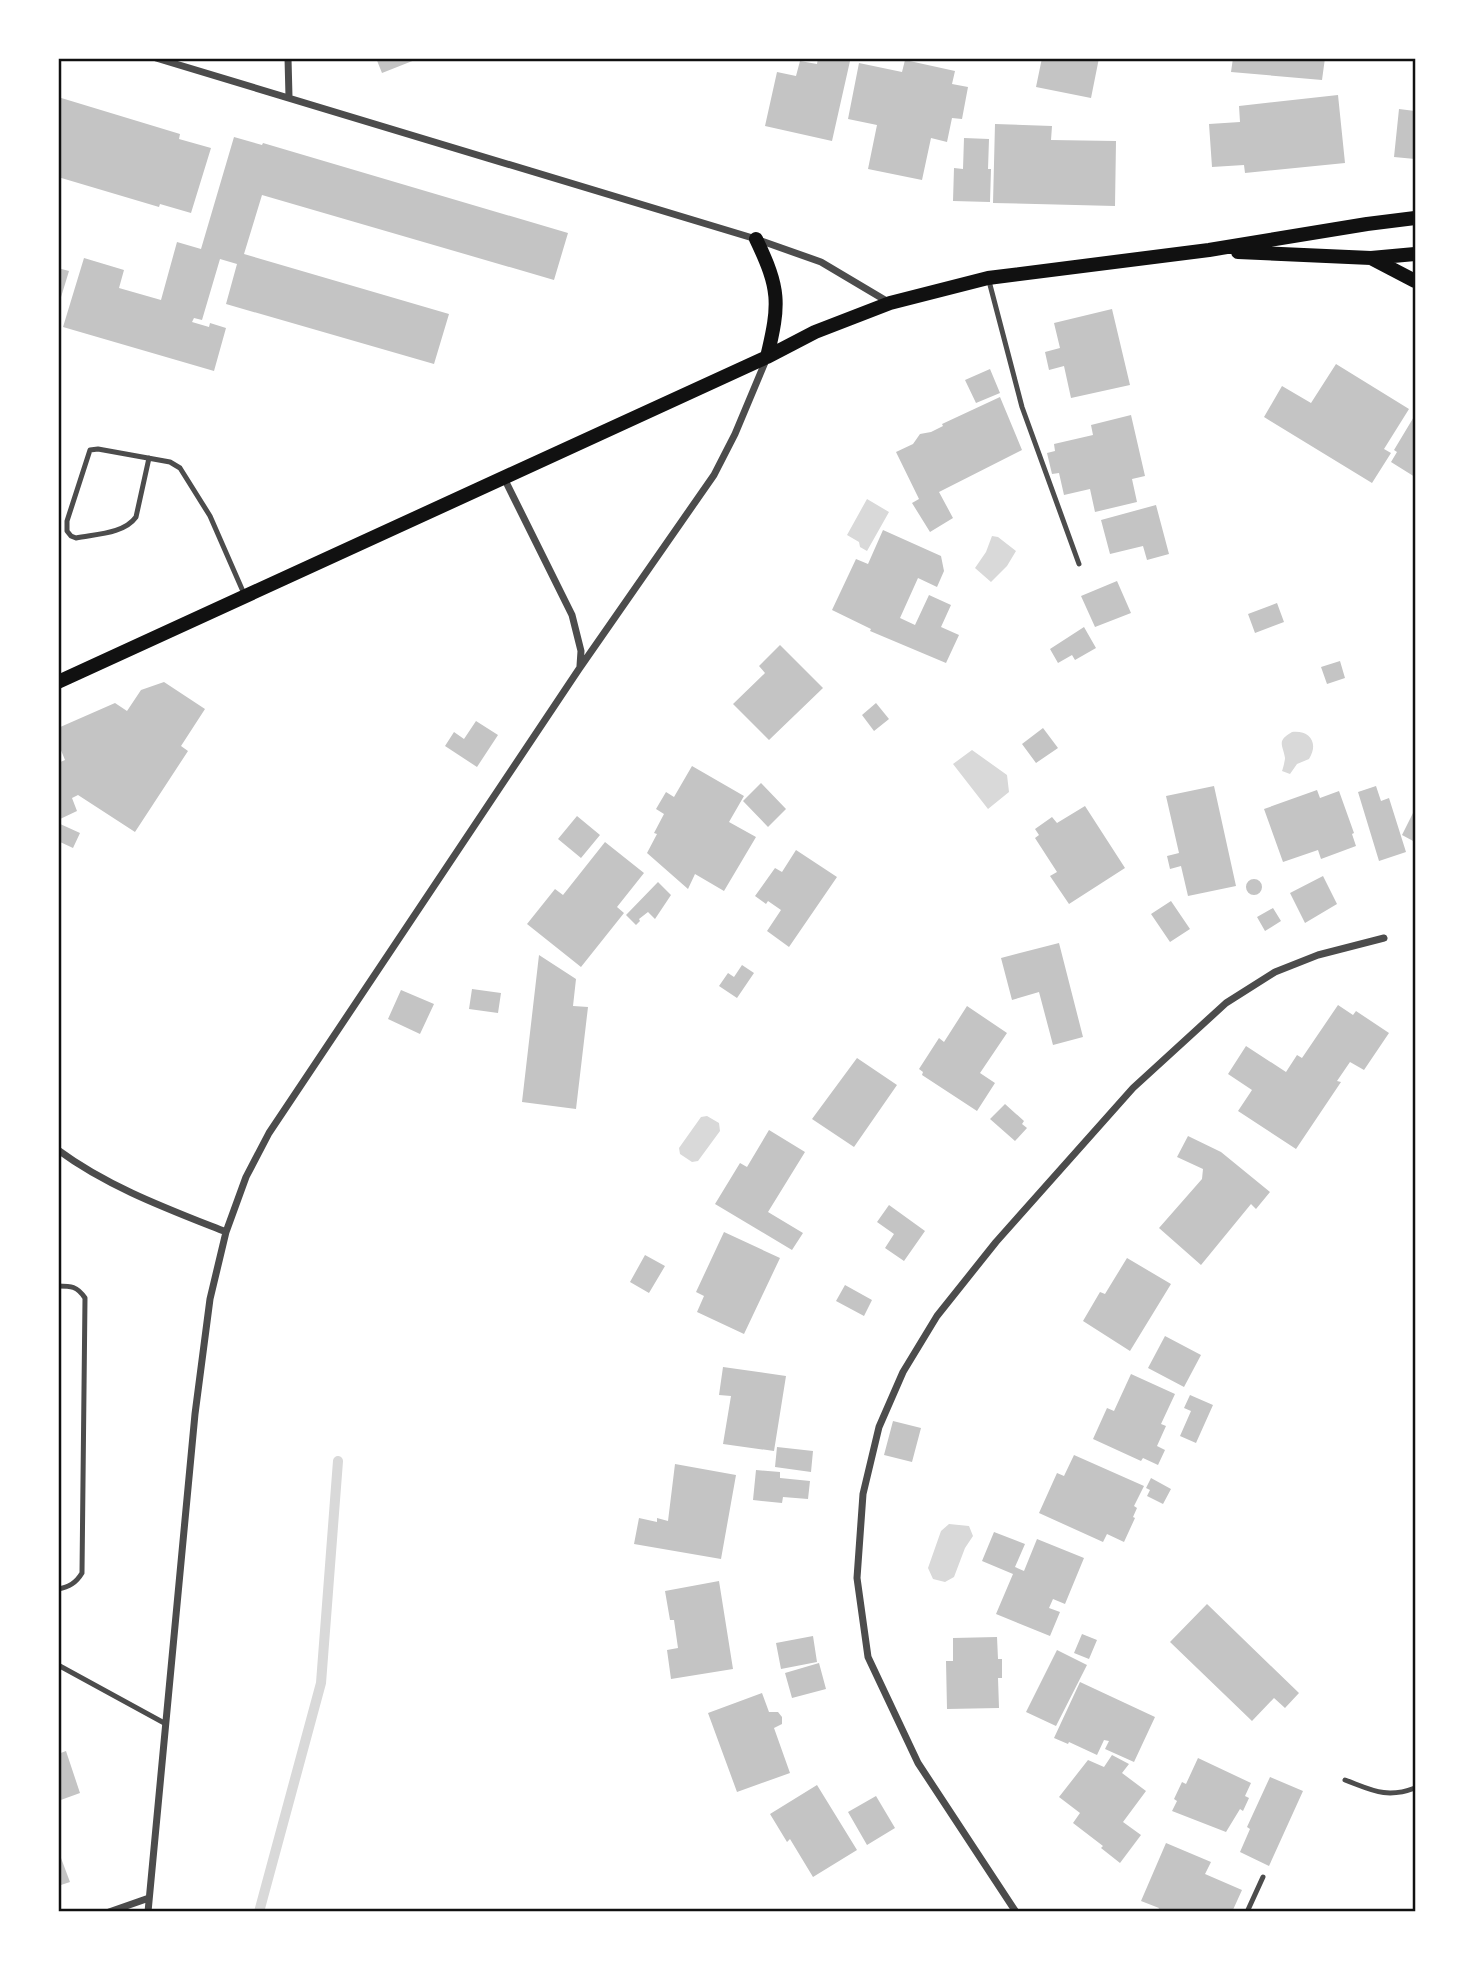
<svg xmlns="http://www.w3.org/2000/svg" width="1473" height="1970" font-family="'DM Sans',sans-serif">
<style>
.water{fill:#d9d9d9}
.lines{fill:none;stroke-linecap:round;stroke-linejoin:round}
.stream{stroke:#d9d9d9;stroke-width:10}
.building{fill:#c4c4c4}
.service{stroke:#4c4c4c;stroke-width:5}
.minor{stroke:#4c4c4c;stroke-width:7}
.secondary{stroke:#111;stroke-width:14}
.neatline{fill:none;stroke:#111;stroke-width:2.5}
</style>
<rect width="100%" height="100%" fill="#fff"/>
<!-- water -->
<path class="water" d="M867,499L889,512L867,551L860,547L859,542L847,535Z
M992,536L998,537L1016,551L1007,566L991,582L975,568L986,552Z
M1292,732C1310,730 1319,743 1309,759L1297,764L1290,774L1282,771C1283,769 1285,760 1285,758C1283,745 1276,741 1292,732Z
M972,750L1007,775L1009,792L988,809L953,764Z
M707,1116L719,1123L720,1131L698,1161L692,1162L680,1154L679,1148L701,1117Z
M949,1524L969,1526L973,1536L965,1548L954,1577L945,1582L933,1579L928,1568L941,1531Z"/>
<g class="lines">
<!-- stream -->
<path class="stream" d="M259,1912L321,1683L338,1461"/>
</g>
<!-- building -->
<path class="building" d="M376,58H420L382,73Z
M818,58L850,61L832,141L765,126L777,72L796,76L800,61L817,64Z
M1042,58H1099L1091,98L1036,87Z
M1233,58H1325L1322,80L1231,72Z
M905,60L955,71L952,84L968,87L962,119L952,118L947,142L931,138L922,180L868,169L877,125L848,119L859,63L902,72Z
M1338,95L1345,163L1245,173L1244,165L1212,167L1209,124L1240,122L1239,106Z
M58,97L180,134L179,139L211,148L191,213L160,204L159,207L58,177Z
M1399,109L1415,111V159L1394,157Z
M995,124L1052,126L1051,140L1116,141L1115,206L993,203Z
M234,137L262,145L263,143L568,233L554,280L262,195L244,254L449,314L434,364L226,304L237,264L220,259L202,320L194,318L192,322L209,327L210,323L226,328L214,371L63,327L84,258L124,270L119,288L161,300L177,242L201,249Z
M964,138L989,139L988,169H991L990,202L953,201L954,168L963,169Z
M58,268L69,271L58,307Z
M1112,309L1130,385L1071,398L1064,366L1049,370L1045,352L1060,348L1054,323Z
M1336,364L1409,409L1384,449L1391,453L1372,483L1264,417L1282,386L1311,403Z
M990,369L1000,393L976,403L965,380Z
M1000,397L1022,450L939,492L953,518L930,532L912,503L919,499L896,452L913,444L920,434L931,432L943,426L942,424Z
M1131,415L1145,476L1132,479L1137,502L1095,512L1090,489L1064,495L1059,473L1052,474L1047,453L1055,451L1054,444L1093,435L1091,425Z
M1415,415V477L1391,462L1397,452L1394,450Z
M1156,505L1169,554L1147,560L1143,546L1110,554L1101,520Z
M883,530L941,556L944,571L937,587L918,578L900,618L915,625L929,595L951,605L941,627L959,635L946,663L870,631L871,629L832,610L856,559L868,564Z
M1117,581L1131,613L1095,627L1081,596Z
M1277,603L1284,622L1255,633L1248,614Z
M1084,627L1096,648L1075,660L1072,655L1058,663L1050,649Z
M780,645L823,688L769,740L733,704L765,673L759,666Z
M1340,661L1345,678L1327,684L1321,667Z
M164,682L205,709L181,746L188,751L135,832L78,795L72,798L77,811L58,820V763L65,760L58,743V728L115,703L127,711L141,690Z
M876,703L889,719L874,731L862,715Z
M476,721L498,735L477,767L445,746L454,732L464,739Z
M1043,728L1058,748L1036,763L1022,744Z
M692,766L744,796L729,822L756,837L724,891L695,874L688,889L647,853L657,834L654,833L664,814L656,809L666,792L674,797Z
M761,783L786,809L768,827L743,801Z
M1214,786L1236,886L1188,896L1181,866L1170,869L1167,856L1179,853L1166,796Z
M1376,786L1381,801L1389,798L1406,852L1379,861L1358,792Z
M1317,790L1320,798L1339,791L1354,833L1352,834L1356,846L1321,859L1318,850L1283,862L1264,809Z
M1085,806L1125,868L1069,904L1050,876L1057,872L1035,838L1039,835L1035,829L1052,817L1057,823Z
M1415,809V842L1402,835Z
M577,816L600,835L581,858L558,839Z
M58,823L80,833L73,848L58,841Z
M605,842L644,873L617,907L624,913L581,967L527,924L555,889L563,895Z
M796,850L837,877L789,947L767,931L781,910L768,901L766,904L755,896L775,868L782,872Z
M1323,876L1337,904L1305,923L1290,893Z
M1246 887a8 8 0 1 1 16 0a8 8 0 1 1-16 0Z
M658,882L671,895L655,919L648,912L639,919L640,921L636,925L626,915Z
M1171,901L1190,929L1170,942L1151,914Z
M1273,908L1281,921L1265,931L1257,917Z
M1059,943L1083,1037L1053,1045L1039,992L1012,1000L1001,958Z
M539,955L576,979L573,1006L588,1007L576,1109L522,1102Z
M742,965L754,973L737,998L719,986L728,973L734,977Z
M472,989L501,993L498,1013L469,1009Z
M401,990L434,1004L420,1034L388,1019Z
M1338,1005L1353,1015L1356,1011L1389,1033L1364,1070L1350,1062L1337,1081L1341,1082L1296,1149L1238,1111L1252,1090L1228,1074L1246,1046L1286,1072L1297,1055L1302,1058Z
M967,1006L1007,1033L980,1073L995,1083L977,1111L922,1075L923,1072L919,1069L939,1038L944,1042Z
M857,1058L897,1085L854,1147L812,1119Z
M1005,1104L1024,1121L1022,1124L1027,1128L1015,1141L990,1119Z
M769,1130L805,1152L768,1212L803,1233L792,1250L715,1204L740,1163L747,1167Z
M1188,1136L1221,1152L1270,1192L1256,1209L1251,1204L1201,1265L1159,1228L1202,1179L1203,1169L1177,1157Z
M889,1205L925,1231L904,1261L885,1248L894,1234L877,1222Z
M724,1232L780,1258L744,1334L697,1312L704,1296L696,1292Z
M645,1255L665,1266L649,1293L630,1282Z
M1127,1258L1171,1284L1130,1351L1083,1321L1100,1292L1105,1294Z
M845,1285L872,1300L864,1316L836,1301Z
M1165,1336L1201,1355L1184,1387L1148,1368Z
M723,1367L786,1376L774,1451L723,1444L731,1396L719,1395Z
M1131,1374L1175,1394L1161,1424L1166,1426L1157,1446L1165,1450L1158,1465L1143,1458L1141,1461L1093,1439L1107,1408L1114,1411Z
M1190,1395L1213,1405L1196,1443L1180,1436L1191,1411L1184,1408Z
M893,1421L921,1428L912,1462L884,1455Z
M777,1447L813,1451L811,1472L775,1467Z
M1074,1455L1144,1486L1134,1506L1137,1508L1133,1517L1135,1518L1124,1542L1107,1534L1103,1542L1039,1513L1057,1473L1064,1476Z
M675,1464L736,1475L721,1559L634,1544L639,1518L657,1522V1518L668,1521Z
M756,1470L780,1472V1478L810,1481L808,1499L783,1497L782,1503L753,1500Z
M1151,1478L1171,1489L1163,1504L1147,1496L1150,1490L1146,1488Z
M994,1532L1025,1544L1015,1567L1024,1571L1037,1539L1084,1558L1065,1604L1053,1599L1049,1608L1060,1612L1050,1636L996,1614L1013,1574L982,1561Z
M719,1581L733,1669L671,1679L667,1650L678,1648L674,1620H670L665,1591Z
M1207,1604L1299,1693L1285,1708L1274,1698L1252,1721L1170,1642Z
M1082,1634L1097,1640L1089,1659L1074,1653Z
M813,1636L817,1662L781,1669L776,1643Z
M997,1637L998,1659H1002V1678H998L999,1708L947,1709L946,1661H953V1638Z
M1057,1650L1087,1665L1056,1726L1026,1712Z
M819,1663L826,1689L792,1698L785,1673Z
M1080,1682L1155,1717L1134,1762L1105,1749L1109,1741L1104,1740L1097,1755L1069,1742L1068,1744L1054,1738Z
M762,1693L769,1712H778L782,1717V1724L774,1728L790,1773L737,1792L708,1713Z
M66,1751L80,1793L58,1801V1754Z
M1112,1755L1129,1764L1122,1773L1146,1791L1123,1822L1141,1835L1120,1863L1101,1848L1103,1846L1073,1823L1080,1813L1059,1797L1088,1760L1104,1767Z
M1198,1758L1251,1783L1245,1796L1249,1798L1243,1811L1240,1809L1226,1832L1172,1811L1177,1801L1174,1799L1182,1782L1186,1784Z
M1270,1777L1303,1791L1269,1866L1240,1852L1250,1829L1247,1827Z
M817,1785L857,1850L813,1877L790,1839L787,1842L770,1814Z
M876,1796L895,1828L867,1845L848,1812Z
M1166,1843L1211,1862L1205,1874L1242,1890L1232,1912H1157L1159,1908L1141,1901Z
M58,1850L70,1882L58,1886Z"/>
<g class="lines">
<!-- service -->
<path class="service" d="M989,281L1022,407L1079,564
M149,458L136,517C124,534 95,534 76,538L71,536L67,531V521L90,450L98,449L170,462L180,468L210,516L245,596
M58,1286C71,1286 77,1286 85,1298L82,1573C76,1583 69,1587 58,1589
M58,1665L166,1724
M1345,1780C1372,1790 1386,1799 1415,1788
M1247,1912L1263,1877"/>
<!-- minor -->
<path class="minor" d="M156,58L756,239L821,262L890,303
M288,58L289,97
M504,478L572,615L581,651L580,666
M58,1150C108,1187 168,1209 226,1232
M109,1912L149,1898
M148,1912L195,1414L210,1299L226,1232L246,1177L269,1133L579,669L714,475L735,434L766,360
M1016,1912L918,1763L868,1657L857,1578L863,1494L879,1427L903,1372L937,1316L996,1242L1133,1088L1226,1003L1275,972L1318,955L1384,938"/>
<!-- secondary -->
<path class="secondary" d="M756,239C780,289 780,303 767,357
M1238,252L1371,258L1415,254
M1371,258L1415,281
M58,682L767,357L815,332L890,303L988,278L1209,250L1367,224L1415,218"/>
</g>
<!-- border -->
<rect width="1473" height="1970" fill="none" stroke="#ffffff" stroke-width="119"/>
<rect x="60" y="60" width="1354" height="1850" class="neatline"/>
</svg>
